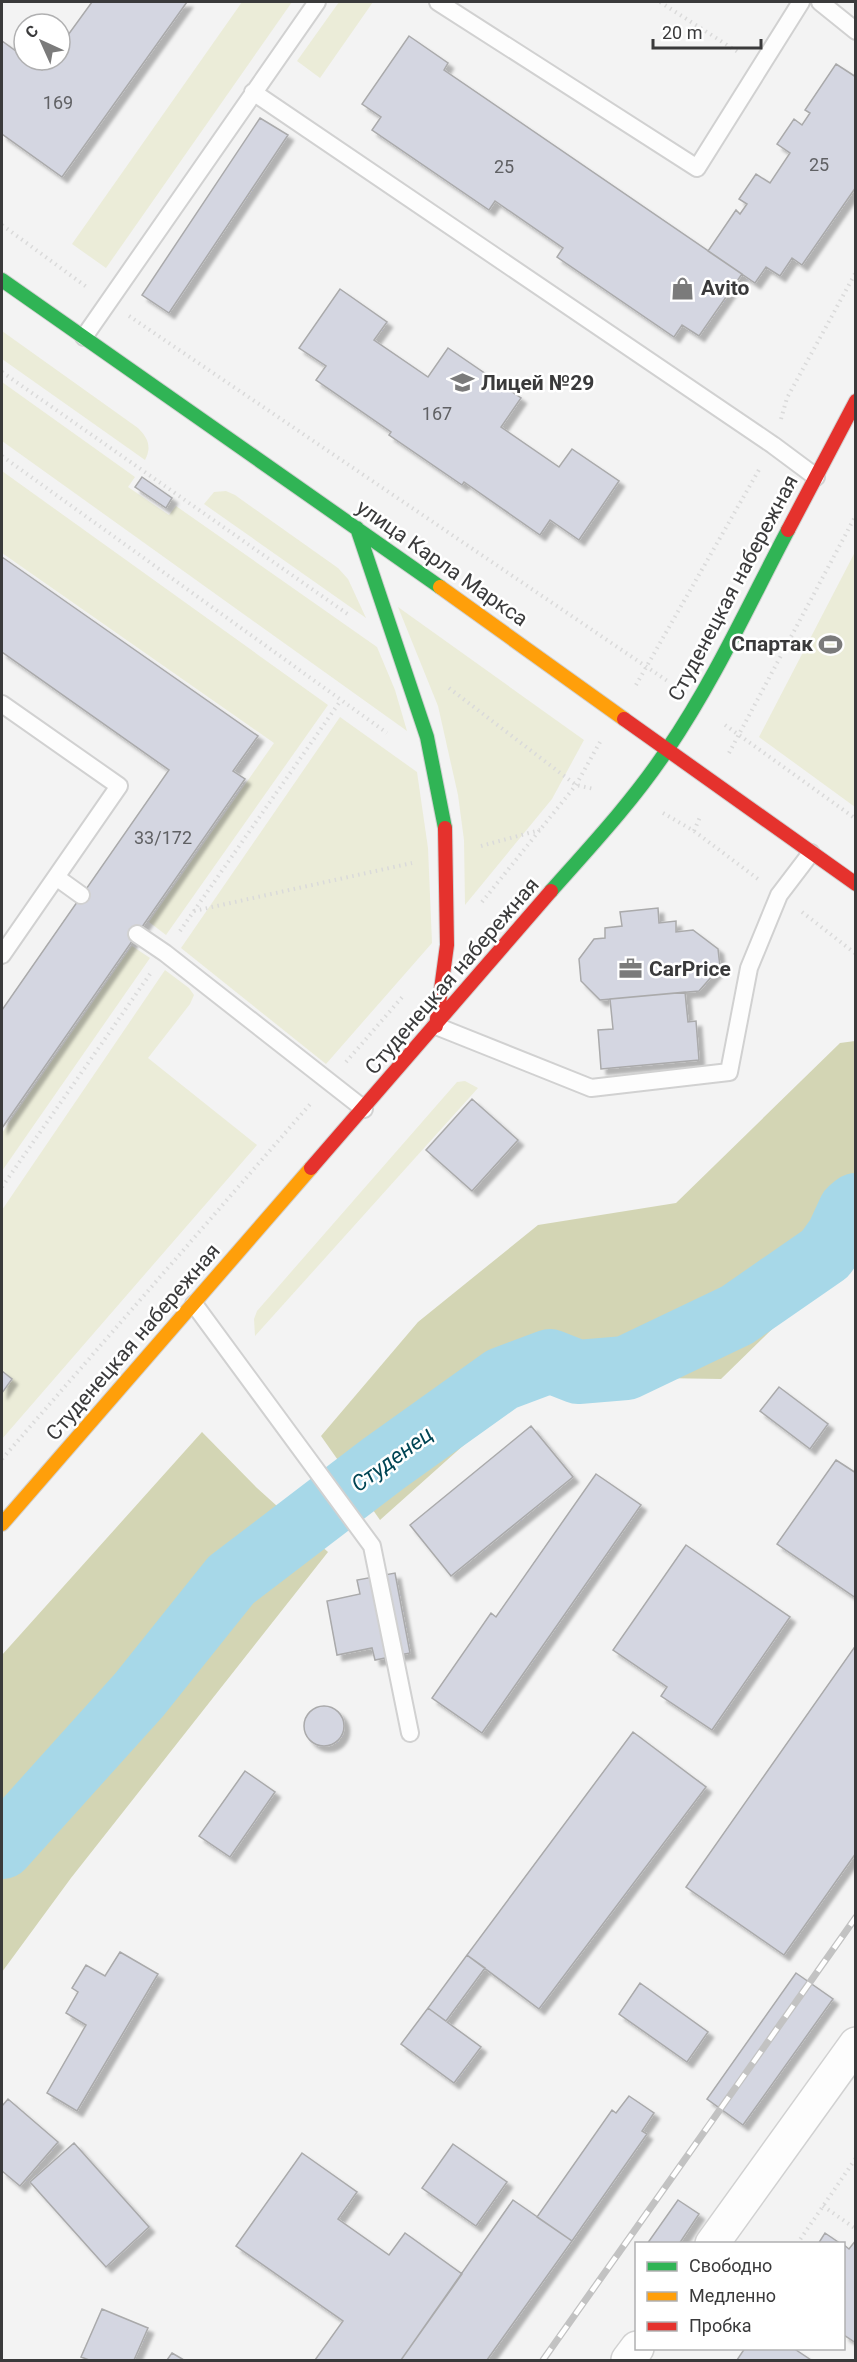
<svg xmlns="http://www.w3.org/2000/svg" width="857" height="2362" font-family="Roboto,sans-serif">
<style>
.green{fill:#ebecd8}
.forest{fill:#d3d5b4}
.lines{fill:none;stroke-linecap:round;stroke-linejoin:round}
.river{stroke:#a7d8e8;stroke-width:64}
.building{fill:#d4d6e1;stroke:#aaaaab;stroke-width:1.5;filter:url(#shadow)}
.lane-casing{stroke:#d1d1d1;stroke-width:20}
.street-casing{stroke:#d1d1d1;stroke-width:36}
.fast-casing{stroke:#d1d1d1;stroke-width:16}
.slow-casing{stroke:#d1d1d1;stroke-width:16}
.jam-casing{stroke:#d1d1d1;stroke-width:16}
.path{stroke:#dadada;stroke-width:4;stroke-dasharray:1.5 4.5;stroke-linecap:butt}
.lane{stroke:#fdfdfd;stroke-width:16}
.street{stroke:#fdfdfd;stroke-width:33}
.fast{stroke:#30b455;stroke-width:14}
.slow{stroke:#ff9f0a;stroke-width:14}
.jam{stroke:#e5322d;stroke-width:14}
.rail-casing{stroke:#c2c2c2;stroke-width:7}
.rail{stroke:#fff;stroke-width:4.5;stroke-dasharray:14;stroke-linecap:butt}
.labels{text-anchor:middle;dominant-baseline:central;stroke-width:5;stroke-linejoin:round;paint-order:stroke}
.number-label{font-size:18px;fill:#606164}
.poi-label{font-size:21px;font-weight:bold;fill:#3a3a3b;stroke:#fff;text-anchor:start}
.street-label{font-size:21px;fill:#3a3a3b;stroke:#fff}
.water-label{font-size:22px;font-style:italic;fill:#014554;stroke:#fff}
</style>
<defs>
<filter id="shadow"><feDropShadow dx="5.5" dy="5.5" stdDeviation="1.5" flood-color="#0004"/></filter>
</defs>
<rect width="100%" height="100%" fill="#f3f3f3"/>
<!-- green -->
<path class="green" d="M242,2H292L106,268L72,244Z
M339,2H373L320,78L297,61Z
M2,331L138,428C148,438 152,447 145,460L2,359Z
M2,382L135,477L128,487L169,515L176,506L377,647L395,690L407,731L2,441Z
M2,471L328,705L166,935L149,922L274,743L2,553Z
M226,491L235,495L338,568L348,579L366,618L204,504L214,492Z
M855,552V807L759,737Z
M398,607L584,740L552,799L465,905L464,840L458,795L438,706Z
M340,717L417,772L428,848L432,943L326,1064L181,948Z
M132,946L150,958L2,1171V1133Z
M165,970L189,988L194,995L190,1004L148,1058L257,1145L2,1439V1210Z
M465,1081L478,1088L255,1336L254,1319L257,1311L457,1082Z"/>
<!-- forest -->
<path class="forest" d="M855,1041V1248L721,1379L541,1376L380,1520L321,1436L418,1322L538,1225L676,1203L840,1043Z
M202,1432L257,1488L328,1552L71,1878L2,1972V1655Z"/>
<g class="lines">
<!-- river -->
<path class="river" d="M2,1847L139,1695L231,1580L383,1464L502,1379L550,1361L578,1372L626,1368L737,1315L825,1254L838,1236L850,1210L856,1205"/>
</g>
<!-- building -->
<path class="building" d="M92,2H187L62,177L2,134V41L24,57V60H28L42,70L50,60H60V46Z
M409,36L448,63L444,70L742,274L699,336L682,325L674,337L557,257L563,248L495,201L489,210L372,130L381,117L362,104Z
M836,64L856,77V187L802,265L792,258L780,276L766,267L755,283L708,251L736,210L740,214L747,204L739,199L756,174L770,183L790,153L777,144L794,119L802,125L810,113L805,110Z
M260,118L288,135L169,313L142,295Z
M340,289L387,322L374,340L428,377L448,348L521,398L501,427L559,467L572,449L619,481L579,540L550,520L540,535L464,482L462,485L389,435L391,432L316,380L326,366L299,348Z
M142,477L172,498L166,508L135,487Z
M2,557L258,736L233,771L245,779L2,1128V1010L169,770L2,652Z
M658,908L659,923L676,921V932L693,930L718,949L720,967L699,991L600,1000L581,981L579,959L594,939L605,938V928L622,926L620,912Z
M685,992L688,1022L696,1021L699,1060L601,1069L598,1030L613,1029L610,999Z
M472,1099L518,1140L472,1191L426,1150Z
M2,1371L12,1379L2,1393Z
M779,1387L828,1424L810,1449L760,1411Z
M531,1426L573,1477L451,1576L410,1525Z
M836,1460L856,1473V1598L777,1544Z
M596,1474L641,1505L482,1733L432,1698L491,1613L496,1617Z
M686,1545L790,1617L712,1730L661,1696L667,1687L613,1650Z
M395,1573L410,1653L375,1660L372,1648L337,1655L327,1601L360,1594L357,1580Z
M856,1645V1853L784,1955L686,1887Z
M304 1726a20 20 0 1 1 40 0a20 20 0 1 1-40 0Z
M633,1732L706,1787L539,2009L467,1955Z
M245,1771L275,1792L230,1857L199,1836Z
M120,1952L158,1974L77,2111L47,2093L86,2025L66,2013L78,1992L72,1988L86,1965L105,1976Z
M467,1955L485,1968L446,2021L428,2008Z
M796,1973L833,1999L743,2125L707,2099Z
M640,1983L708,2032L687,2062L619,2014Z
M428,2008L481,2047L454,2083L401,2044Z
M629,2096L654,2113L642,2131L647,2134L572,2241L537,2217L612,2110L616,2113Z
M8,2099L58,2142L20,2186L2,2171V2106Z
M74,2143L149,2227L106,2267L30,2182Z
M453,2144L507,2182L476,2226L422,2188Z
M302,2153L357,2192L338,2219L389,2255L405,2233L462,2274L401,2360H315L343,2321L236,2246Z
M513,2200L572,2241L487,2360H401Z
M678,2200L699,2214L679,2244H647Z
M825,2233L841,2244H818Z
M856,2240V2343L844,2335V2245L849,2249Z
M102,2309L148,2328L134,2360H89L81,2357Z
M745,2348H793L811,2360H737Z
M172,2353L184,2360H167Z"/>
<g class="lines">
<defs>
<path id="lane" d="M438,2L697,168L801,2
M820,2L856,31
M253,92L773,445L816,477
M84,337L317,2
M2,704L119,786L2,955
M56,877L81,895
M137,934L165,953L364,1109
M436,1026L591,1088L729,1072L749,968L779,895L811,853
M194,1304L372,1546L410,1733"/>
<path id="street" d="M712,2244L856,2044
M628,2360L637,2348"/>
<path id="fast" d="M2,280L440,587
M357,528L427,737L445,828
M551,891C591,846 633,801 667,750C714,681 749,604 788,530"/>
<path id="slow" d="M440,587L624,719
M2,1524L311,1168"/>
<path id="jam" d="M788,530L856,401
M624,719L856,884
M436,1026L447,945L445,828
M311,1168L551,891"/>
</defs>
<!-- lane casing -->
<use href="#lane" class="lane-casing"/>
<!-- street casing -->
<use href="#street" class="street-casing"/>
<!-- fast casing -->
<use href="#fast" class="fast-casing"/>
<!-- slow casing -->
<use href="#slow" class="slow-casing"/>
<!-- jam casing -->
<use href="#jam" class="jam-casing"/>
<!-- path -->
<path class="path" d="M660,2L738,52
M2,225L88,288
M129,316L669,682
M2,372L349,615
M781,419L787,398L856,272
M2,456L387,733
M636,685L760,468
M449,688L576,785L594,789
M725,725L856,819
M729,753L856,515
M663,813L694,831L758,879
M694,831L700,817
M481,846L540,830
M482,902L576,785L600,742
M194,911L412,863
M802,912L856,954
M180,931L341,700
M346,1062L404,995
M2,1187L150,974
M2,1459L312,1102
M823,2206L856,2229
M797,2244L856,2158"/>
<!-- lane -->
<use href="#lane" class="lane"/>
<!-- street -->
<use href="#street" class="street"/>
<!-- fast -->
<use href="#fast" class="fast"/>
<!-- slow -->
<use href="#slow" class="slow"/>
<!-- jam -->
<use href="#jam" class="jam"/>
<defs>
<path id="rail" d="M543,2360L856,1917"/>
</defs>
<!-- rail casing -->
<use href="#rail" class="rail-casing"/>
<!-- rail -->
<use href="#rail" class="rail"/>
</g>
<!-- icons -->
<defs>
<symbol id="shop-bare" viewBox="-9 -9 18 18"><path d="M-5-2.5h2.3a2.7 3.5 0 0 1 5.4 0H5L5.5 6h-11ZM-1.5-2.5h3a1.5 2.3 0 0 0-3 0Z" fill="#7b7b7b" stroke="#fff" stroke-width="2.5" paint-order="stroke"/></symbol>
<symbol id="school-bare" viewBox="-9 -9 18 18"><path d="M0-5L7-2L0 1L-7-2ZM-4 1L0 2.5L4 1V4Q0 6-4 4Z" fill="#7b7b7b" stroke="#fff" stroke-width="2.5" paint-order="stroke"/></symbol>
<symbol id="stadium-bare" viewBox="-9 -9 18 18"><path d="M0-5a6.5 5 0 1 0 0 10a6.5 5 0 1 0 0-10ZM-3.5-1.8h7v3.6h-7Z" fill="#7b7b7b" stroke="#fff" stroke-width="2.5" paint-order="stroke"/></symbol>
<symbol id="office-bare" viewBox="-9 -9 18 18"><path d="M-6-3h4V-5.5h4V-3h4V5H-6ZM-1-4.5V-3h2v-1.5ZM-6 0V1H6V0Z" fill="#7b7b7b" stroke="#fff" stroke-width="2.5" paint-order="stroke"/></symbol>
</defs>
<g fill-rule="evenodd">
<use href="#shop-bare" x="666" y="272" width="33" height="33"/>
<use href="#school-bare" x="446" y="366" width="33" height="33"/>
<use href="#stadium-bare" x="814" y="628" width="33" height="33"/>
<use href="#office-bare" x="614" y="952" width="33" height="33"/>
</g>
<g class="labels">
<!-- number labels -->
<g class="number-label">
<text x="58" y="102">169</text>
<text x="819" y="164">25</text>
<text x="504" y="166">25</text>
<text x="437" y="413">167</text>
<text x="163" y="837">33/172</text>
</g>
<!-- poi labels -->
<g class="poi-label">
<text x="701" y="288">Avito</text>
<text x="481" y="383">Лицей №29</text>
<text x="813" y="644" text-anchor="end">Спартак</text>
<text x="649" y="969">CarPrice</text>
</g>
<!-- street labels -->
<g class="street-label">
<text transform="translate(442 563) rotate(35)">улица Карла Маркса</text>
<text transform="translate(733 588) rotate(-62)">Студенецкая набережная</text>
<text transform="translate(452 976) rotate(-49)">Студенецкая набережная</text>
<text transform="translate(133 1342) rotate(-49)">Студенецкая набережная</text>
</g>
<!-- water labels -->
<g class="water-label">
<text transform="translate(392 1459) rotate(-36)">Студенец</text>
</g>
</g>
<!-- border -->
<rect width="857" height="2362" fill="none" stroke="#3a3a3b" stroke-width="6"/>
<!-- legend -->
<rect x="635" y="2242" width="210" height="108" fill="#ffffff" stroke="#b0b0b1" stroke-width="1.5"/>
<rect x="647" y="2262" width="30" height="9" fill="#30b455" stroke="#b0b0b1" stroke-width="1.5"/>
<text x="689" y="2272" font-size="18" fill="#3a3a3b">Свободно</text>
<rect x="647" y="2292" width="30" height="9" fill="#ff9f0a" stroke="#b0b0b1" stroke-width="1.5"/>
<text x="689" y="2302" font-size="18" fill="#3a3a3b">Медленно</text>
<rect x="647" y="2322" width="30" height="9" fill="#e5322d" stroke="#b0b0b1" stroke-width="1.5"/>
<text x="689" y="2332" font-size="18" fill="#3a3a3b">Пробка</text>
<!-- north arrow -->
<g transform="translate(42 42) rotate(315)"><circle r="28" fill="#ffffff" stroke="#b0b0b1" stroke-width="1.5"/>
<path d="M0-4.5L10 22L0 15L-10 22Z" fill="#7b7b7b"/>
<text y="-9" font-size="16" font-weight="bold" text-anchor="middle" fill="#3a3a3b">С</text>
</g>
<!-- scale -->
<path d="M653 39v9h108v-9" fill="none" stroke="#3a3a3b" stroke-width="3"/>
<text x="662" y="39" font-size="18" fill="#3a3a3b" stroke="#ffffff" stroke-width="4.5" paint-order="stroke">20 m</text>
</svg>
